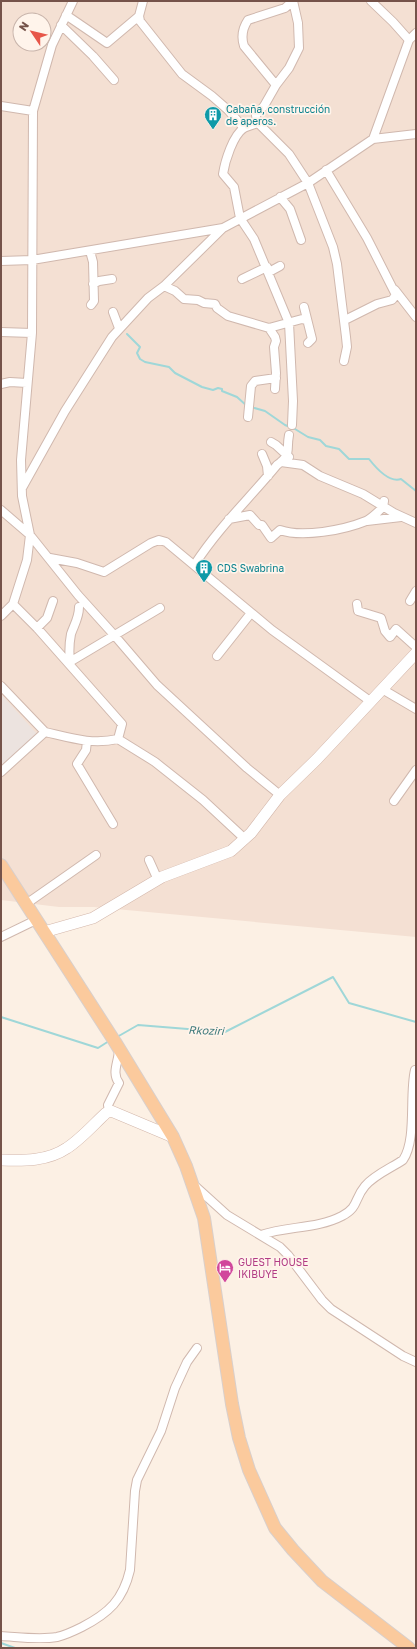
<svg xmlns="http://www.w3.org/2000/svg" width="417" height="1649" font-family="'Golos Text',sans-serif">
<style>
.residential{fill:#f4e0d3;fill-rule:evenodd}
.industrial{fill:#ece3df}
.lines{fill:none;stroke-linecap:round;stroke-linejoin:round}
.stream{stroke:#9fd7d8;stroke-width:2}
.street-casing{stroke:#d0b8ae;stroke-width:10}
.secondary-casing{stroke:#d3b7ab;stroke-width:12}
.primary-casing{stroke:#d8cfcc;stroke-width:14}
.street{stroke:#fff;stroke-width:8}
.secondary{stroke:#fff;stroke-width:11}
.primary{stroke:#fbca9d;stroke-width:12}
.labels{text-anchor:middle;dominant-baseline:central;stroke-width:3.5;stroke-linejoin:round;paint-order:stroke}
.culture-label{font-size:10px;fill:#0d838f;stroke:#fff4eb;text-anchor:start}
.hotel-label{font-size:10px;fill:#b23c85;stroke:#fff4eb;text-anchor:start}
.water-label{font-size:11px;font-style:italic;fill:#3d797b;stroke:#fff4eb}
</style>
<rect width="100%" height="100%" fill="#fcf0e4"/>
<!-- residential -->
<path class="residential" d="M1,1H416V937L94,907H59L1,900ZM20,20H44V44H20Z"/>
<!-- industrial -->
<path class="industrial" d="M1,694L37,734L1,767Z"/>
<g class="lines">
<!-- stream -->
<path class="stream" d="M127,334L140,347L137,353L140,359L145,362L169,367L175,373L202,387L213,390L218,388L222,389V391L237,397L247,406
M251,407L265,411L285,425L295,429L308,437L320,440L326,446L339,449L349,459H369C376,468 389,483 401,479L416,491
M1,1017L98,1048L109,1041
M117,1037L138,1025L225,1032L333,977L349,1003L416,1022
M1,1643L15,1648"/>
<defs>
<path id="street" d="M143,1L139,16L140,21L182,74L212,96L228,110L244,128
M371,1L393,22L409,40
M66,15L107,43L139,16
M61,25L93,56L114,80
M276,85L244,46C241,37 242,29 248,20L285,8L293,1
M1,106L33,111
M257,123L256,115L264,106L276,85L289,68L299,48L298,23L293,1
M373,139L416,134
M326,170L367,238L396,295L392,300L377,304L345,320
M280,197L290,209L301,240
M90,251L93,262L94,301L91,305
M1,261L32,260L223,228L308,183L373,139L409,40L416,33
M269,272L280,266
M242,279L267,267
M93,284L99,281L112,279
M164,286L175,291L184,299L198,300L204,303L215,304L217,308L228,316L269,328L302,319L307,320
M395,290L416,317
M304,307L312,339L308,343
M113,312L119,328
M269,328L275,337L276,341L274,347L276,373L275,389
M1,332L32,333
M1,384L10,382L27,383
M248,417L251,386L255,381L276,378
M292,425L293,401L289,323L254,239L240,218L234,187L223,174C225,161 233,135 244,128C248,126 253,125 257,123L260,125L289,154L308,183L333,247L337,264L346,337L347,347L344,361
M271,442L276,445L289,457
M262,454L267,466L268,476
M281,462L303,465L320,476L363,494L394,513L416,523
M22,488L65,411L112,337L148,298L164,286L223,228
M1,510L30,535L78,595L115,636L157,685L247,768L280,795
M229,519L250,515L259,525H262L271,538L280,530C302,538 344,530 366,521C372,518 378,512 383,507L384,501
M367,521L401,517
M50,558L77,563L104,572L151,543L159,540L166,542L272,630L370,701
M195,564C219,527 249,499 277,465C292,454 286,451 289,435
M410,601L416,591
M13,604L38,629L122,724L118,739L155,762L203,800L245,839
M357,604L358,611L381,618L385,631L390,637L396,629L416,647
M1,616L13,604L27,560L30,535L22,496L21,460L32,333L33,111L52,45L73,1
M38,629V627L47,618L53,601
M217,656L251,613
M68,663L160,608
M70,663C69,653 69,644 71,634C74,625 79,618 79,607
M1,686L45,732L1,772
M382,689L416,709
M45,732C71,738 92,745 118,739
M87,741L86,750L77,764L113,824
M394,801L416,770
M149,860L158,880
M26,904L96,855
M1,937L36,920
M109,1112L108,1105L119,1083C111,1072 119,1062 119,1049
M195,1186L227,1215L280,1247L288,1255L322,1300L331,1309L403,1356L416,1362
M261,1235C287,1226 317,1229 342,1216C359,1207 354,1199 365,1186C374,1175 391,1168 403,1160C417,1140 409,1094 415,1070
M1,1636C19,1637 39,1640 57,1637C66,1635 74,1631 82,1627C109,1613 123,1600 130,1570L135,1491L137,1480L161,1431L175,1388L187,1362L197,1348"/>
<path id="secondary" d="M44,932L93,918L162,877L231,851L251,833L280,795L317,759L416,653
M1,1160C24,1161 48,1161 67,1148C81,1139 94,1124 106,1113L111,1111L173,1137"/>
<path id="primary" d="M1,865L115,1042L173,1137L186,1166L204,1218L232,1404L239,1438L249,1470L275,1528L293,1550L322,1581L409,1648"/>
</defs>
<!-- street casing -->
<use href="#street" class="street-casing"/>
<!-- secondary casing -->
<use href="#secondary" class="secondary-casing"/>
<!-- primary casing -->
<use href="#primary" class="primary-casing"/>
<!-- street -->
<use href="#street" class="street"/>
<!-- secondary -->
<use href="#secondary" class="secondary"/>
<!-- primary -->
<use href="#primary" class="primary"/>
</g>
<!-- icons -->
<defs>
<symbol id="building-pin" viewBox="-11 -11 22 30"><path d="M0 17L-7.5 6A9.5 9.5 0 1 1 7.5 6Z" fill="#0f9aa8" stroke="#fff4eb"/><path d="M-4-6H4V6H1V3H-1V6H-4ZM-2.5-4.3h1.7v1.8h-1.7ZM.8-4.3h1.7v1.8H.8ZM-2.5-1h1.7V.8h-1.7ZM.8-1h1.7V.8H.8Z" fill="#fff"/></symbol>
<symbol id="hotel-pin" viewBox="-11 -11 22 30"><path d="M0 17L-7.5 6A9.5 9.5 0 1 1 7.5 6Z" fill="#d1479c" stroke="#fff4eb"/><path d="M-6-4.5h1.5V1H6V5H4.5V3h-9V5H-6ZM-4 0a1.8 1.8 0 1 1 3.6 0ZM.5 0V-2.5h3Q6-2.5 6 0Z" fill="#fff"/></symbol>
</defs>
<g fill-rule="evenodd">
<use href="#building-pin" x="203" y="105" width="20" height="27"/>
<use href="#building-pin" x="194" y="558" width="20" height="27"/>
<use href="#hotel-pin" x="215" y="1258" width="20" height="27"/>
</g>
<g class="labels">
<!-- culture labels -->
<g class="culture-label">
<text x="226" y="109">Cabaña, construcción<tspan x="226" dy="12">de aperos.</tspan></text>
<text x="217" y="568">CDS Swabrina</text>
</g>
<!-- hotel labels -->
<g class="hotel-label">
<text x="238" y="1262">GUEST HOUSE<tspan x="238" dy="12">IKIBUYE</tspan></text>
</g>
<!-- water labels -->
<g class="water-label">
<text transform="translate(206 1030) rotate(2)">Rkoziri</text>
</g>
</g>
<!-- border -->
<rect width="417" height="1649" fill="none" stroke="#75534a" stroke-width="4"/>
<!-- north arrow -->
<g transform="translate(32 32) rotate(305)"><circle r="19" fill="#fff4eb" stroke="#c8b4ab"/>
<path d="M0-3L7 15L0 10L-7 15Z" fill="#e75649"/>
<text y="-6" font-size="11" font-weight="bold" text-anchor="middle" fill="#75534a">N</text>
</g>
</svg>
